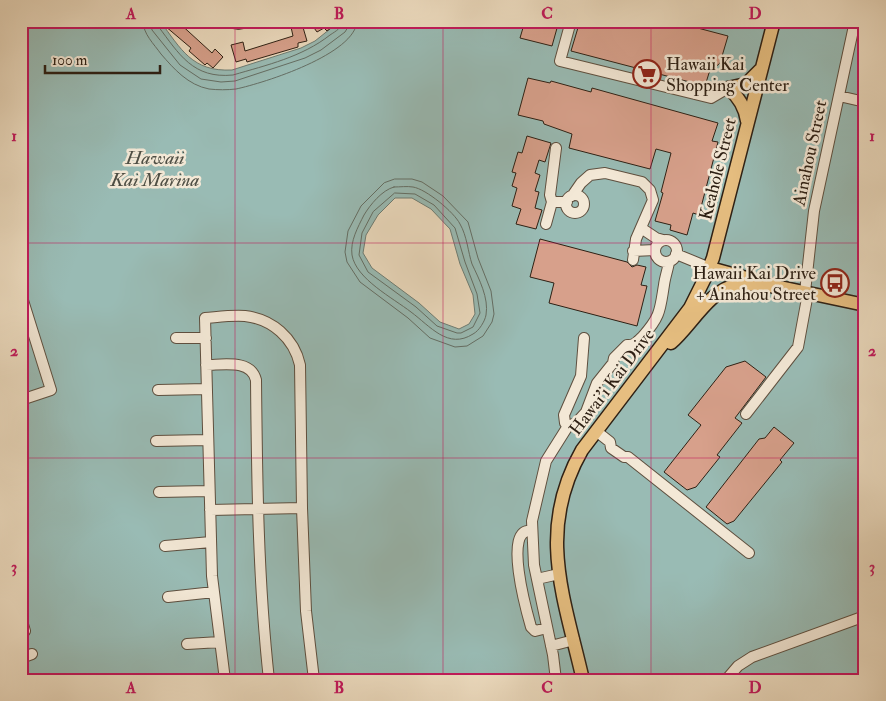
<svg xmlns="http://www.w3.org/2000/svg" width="886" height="701" font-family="'IM FELL Double Pica',serif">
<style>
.water{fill:#99bbb4;stroke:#6e7d74;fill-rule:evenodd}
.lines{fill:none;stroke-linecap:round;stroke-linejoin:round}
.shore{stroke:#646e64;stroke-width:1}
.building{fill:#d7a08b;stroke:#2e2014}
.minor-casing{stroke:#5e4f3f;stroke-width:12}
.major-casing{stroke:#2e2014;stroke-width:15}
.minor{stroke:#f3e8d6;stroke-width:10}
.major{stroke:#e6be80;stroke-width:12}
.grid{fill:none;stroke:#c2185b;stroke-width:1;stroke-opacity:0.55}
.labels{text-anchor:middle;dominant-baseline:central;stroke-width:5;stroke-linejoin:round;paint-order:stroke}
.poi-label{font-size:18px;fill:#2e2014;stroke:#f3e8d6;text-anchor:start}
.street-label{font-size:18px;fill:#2e2014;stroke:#f3e8d6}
.water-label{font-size:19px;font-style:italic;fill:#4e4e44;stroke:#f3e8d6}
.neatline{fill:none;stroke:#c2185b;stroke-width:2}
.grid-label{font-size:16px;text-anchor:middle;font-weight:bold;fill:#c2185b}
</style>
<rect width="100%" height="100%" fill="#eddcc0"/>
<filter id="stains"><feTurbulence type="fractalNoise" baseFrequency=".004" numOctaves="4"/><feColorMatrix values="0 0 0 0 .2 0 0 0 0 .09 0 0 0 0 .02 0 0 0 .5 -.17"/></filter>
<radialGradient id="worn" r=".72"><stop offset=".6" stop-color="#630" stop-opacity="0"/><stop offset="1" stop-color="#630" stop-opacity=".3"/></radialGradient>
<!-- water -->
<path class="water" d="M21,21H160C181,49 192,72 232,70L301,48L315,41L340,21H865V680H21ZM395,198H412L431,209L450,229L460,264L473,295L475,314L469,324L459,329L440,322L419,303L372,268L363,253L366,235L378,215Z"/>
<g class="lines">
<!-- shore -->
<path class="shore" d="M143,21C143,34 154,44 161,54C174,69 188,85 209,89C218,90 227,90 236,89C264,83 356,54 357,21
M150,21L152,30L180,65L201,79L221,82L235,81L305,58L321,50L345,32L348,27L349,21
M157,21L158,26C179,54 193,79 233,75C267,65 302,57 330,35C336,31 342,28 343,21
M395,179H412L422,182L443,196L468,222L478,258L491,291L494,314L492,322L483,336L467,346L455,347L430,338L408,318L360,282L347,262L345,252L348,231L361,206L384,183Z
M394,187C400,187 407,186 413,187C426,189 454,212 460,224C467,236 468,252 472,264C479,279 489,298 486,315C485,321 479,331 473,334C448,350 430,326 411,312C393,298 356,279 352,255C350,241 358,227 364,215C370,205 382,190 394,187Z
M395,193L415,194L434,205L455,228L465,262L477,294L480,313L473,327L461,333H457L437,326L416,307L368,272L359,255L362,233L373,212Z"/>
</g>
<!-- building -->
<path class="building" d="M169,21H177L212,53L215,49L223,57L213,68L207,63L205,65L189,51L191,48L165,26Z
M309,21H340L327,31L324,28L317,32Z
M525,21H559L552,46L520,38Z
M580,21H671L728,36L720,63L709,73L705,86L571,51Z
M302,24L307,41L298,43V47L247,62L246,59L236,62L231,45L243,42L245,51L293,36L291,27Z
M528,78L550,83L551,81L591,92L592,88L718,123L712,141L718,142L699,215L693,213L687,235L670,230L671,225L655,221L663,193L661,192L671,153L656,149L650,169L569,148L572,134L544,124L543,121L518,115Z
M527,136L551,143L545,162L539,160L535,173L540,175L535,191L539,192L535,208L542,210L536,229L516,224L521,209L512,206L517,188L512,186L516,173L512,172L518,152L522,153Z
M540,239L627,262L632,267L637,265L646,267L641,285L647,286L637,326L549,303L554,283L530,277Z
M745,361L766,377L735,418L742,423L717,455L720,457L696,487L687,490L664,472L701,425L688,415L726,367Z
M774,427L794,443L780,460L782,462L734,521L727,524L706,507L759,439L765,438Z"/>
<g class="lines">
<defs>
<path id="minor" d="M224,21L239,24L253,21
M571,21L560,61L711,98L728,88
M839,96L865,102
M566 204a9 9 0 1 1 18 0a9 9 0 1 1-18 0Z
M572,196L581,183L590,175L605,173L642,182L650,190L653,200L636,239L633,260
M552,202L550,195L556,148
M546,224L552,202H567
M641,228L656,238L663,240
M655 251a11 11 0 1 1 22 0a11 11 0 1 1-22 0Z
M633,251L655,250
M676,254L710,268
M805,292L814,211L855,21
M21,294L51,390L21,400
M176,338H206
M206,365C223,365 251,359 256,380C257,480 258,580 269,680
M158,390L207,389
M746,414L798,347L808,293
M568,426L565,423L564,415L581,376L584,338
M596,431L610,442L611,448L624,457H628L749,553
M156,441L208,440
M159,492L209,491
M210,510L302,508
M532,531C502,525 527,613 531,627L535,631L547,628
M165,546L211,542
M537,579L559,574
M168,597L214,592
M21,618L25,631L21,636
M187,644L220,642
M551,646L574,640
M21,658L32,654
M225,680L212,576L205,318C218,317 232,315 245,316C272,319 294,338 300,365L302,508L306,611L314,680
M556,680L553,655L534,565L532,521L546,461L568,426L576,423L586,412L597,383L613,363L614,358L627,345C634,346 638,341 643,336C661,316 660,309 664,285C665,277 668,269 669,262
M726,680L738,666L752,657L865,616"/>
<path id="major" d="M728,88C739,97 745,107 747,121
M728,88L746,84L760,70
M710,268L780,287L865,305
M671,343C691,326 710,289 737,285C751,283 766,286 780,287
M583,680C564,597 536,530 582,450L690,308L705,278L713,258L774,21"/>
</defs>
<!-- minor casing -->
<use href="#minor" class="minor-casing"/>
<!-- major casing -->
<use href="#major" class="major-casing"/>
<!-- minor -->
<use href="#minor" class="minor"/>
<!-- major -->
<use href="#major" class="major"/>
</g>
<!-- grid -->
<path class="grid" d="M235,21V680M443,21V680M651,21V680M21,243H865M21,458H865"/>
<!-- icons -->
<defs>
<symbol id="supermarket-ring" viewBox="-11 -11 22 22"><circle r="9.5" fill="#f3e8d6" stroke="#8f2418" stroke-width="1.5"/><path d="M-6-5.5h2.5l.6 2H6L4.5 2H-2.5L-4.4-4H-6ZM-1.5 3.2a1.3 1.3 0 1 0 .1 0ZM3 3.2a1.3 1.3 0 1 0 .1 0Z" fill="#8f2418"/></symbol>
<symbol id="bus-ring" viewBox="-11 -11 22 22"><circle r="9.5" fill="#f3e8d6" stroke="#8f2418" stroke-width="1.5"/><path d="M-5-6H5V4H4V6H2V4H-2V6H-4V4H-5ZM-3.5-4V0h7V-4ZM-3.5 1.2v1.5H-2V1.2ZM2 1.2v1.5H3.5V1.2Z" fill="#8f2418"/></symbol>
</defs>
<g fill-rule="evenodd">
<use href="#supermarket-ring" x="631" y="58" width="32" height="32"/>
<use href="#bus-ring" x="819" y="267" width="32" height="32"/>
</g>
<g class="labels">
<!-- poi labels -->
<g class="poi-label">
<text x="666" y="64">Hawaii Kai<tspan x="666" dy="21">Shopping Center</tspan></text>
<text x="816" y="273" text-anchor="end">Hawaii Kai Drive<tspan x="816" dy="21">+ Ainahou Street</tspan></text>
</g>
<!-- street labels -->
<g class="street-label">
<text transform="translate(810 153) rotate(-78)">Ainahou Street</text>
<text transform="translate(718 169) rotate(-76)">Keahole Street</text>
<text transform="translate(612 382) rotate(-53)">Hawai’i Kai Drive</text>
</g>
<!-- water labels -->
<g class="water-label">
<text x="155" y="158">Hawaii<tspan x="155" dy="22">Kai Marina</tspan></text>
</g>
</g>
<!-- margin -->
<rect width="886" height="701" fill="none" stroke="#eddcc0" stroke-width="55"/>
<!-- scale -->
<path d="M45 65v8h115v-8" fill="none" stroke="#2e2014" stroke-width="2.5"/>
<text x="52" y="65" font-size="15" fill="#2e2014" stroke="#f3e8d6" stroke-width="4" paint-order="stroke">100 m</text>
<rect x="28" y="28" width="830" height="646" class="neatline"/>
<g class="grid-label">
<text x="131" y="19">A</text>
<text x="339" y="19">B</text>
<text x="547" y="19">C</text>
<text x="755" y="19">D</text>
<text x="14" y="141">1</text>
<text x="872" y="141">1</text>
<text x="14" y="356">2</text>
<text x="872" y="356">2</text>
<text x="14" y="572">3</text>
<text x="872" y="572">3</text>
<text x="131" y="693">A</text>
<text x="339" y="693">B</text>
<text x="547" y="693">C</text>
<text x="755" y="693">D</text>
</g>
<rect width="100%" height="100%" filter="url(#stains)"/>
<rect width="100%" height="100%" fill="url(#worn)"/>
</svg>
